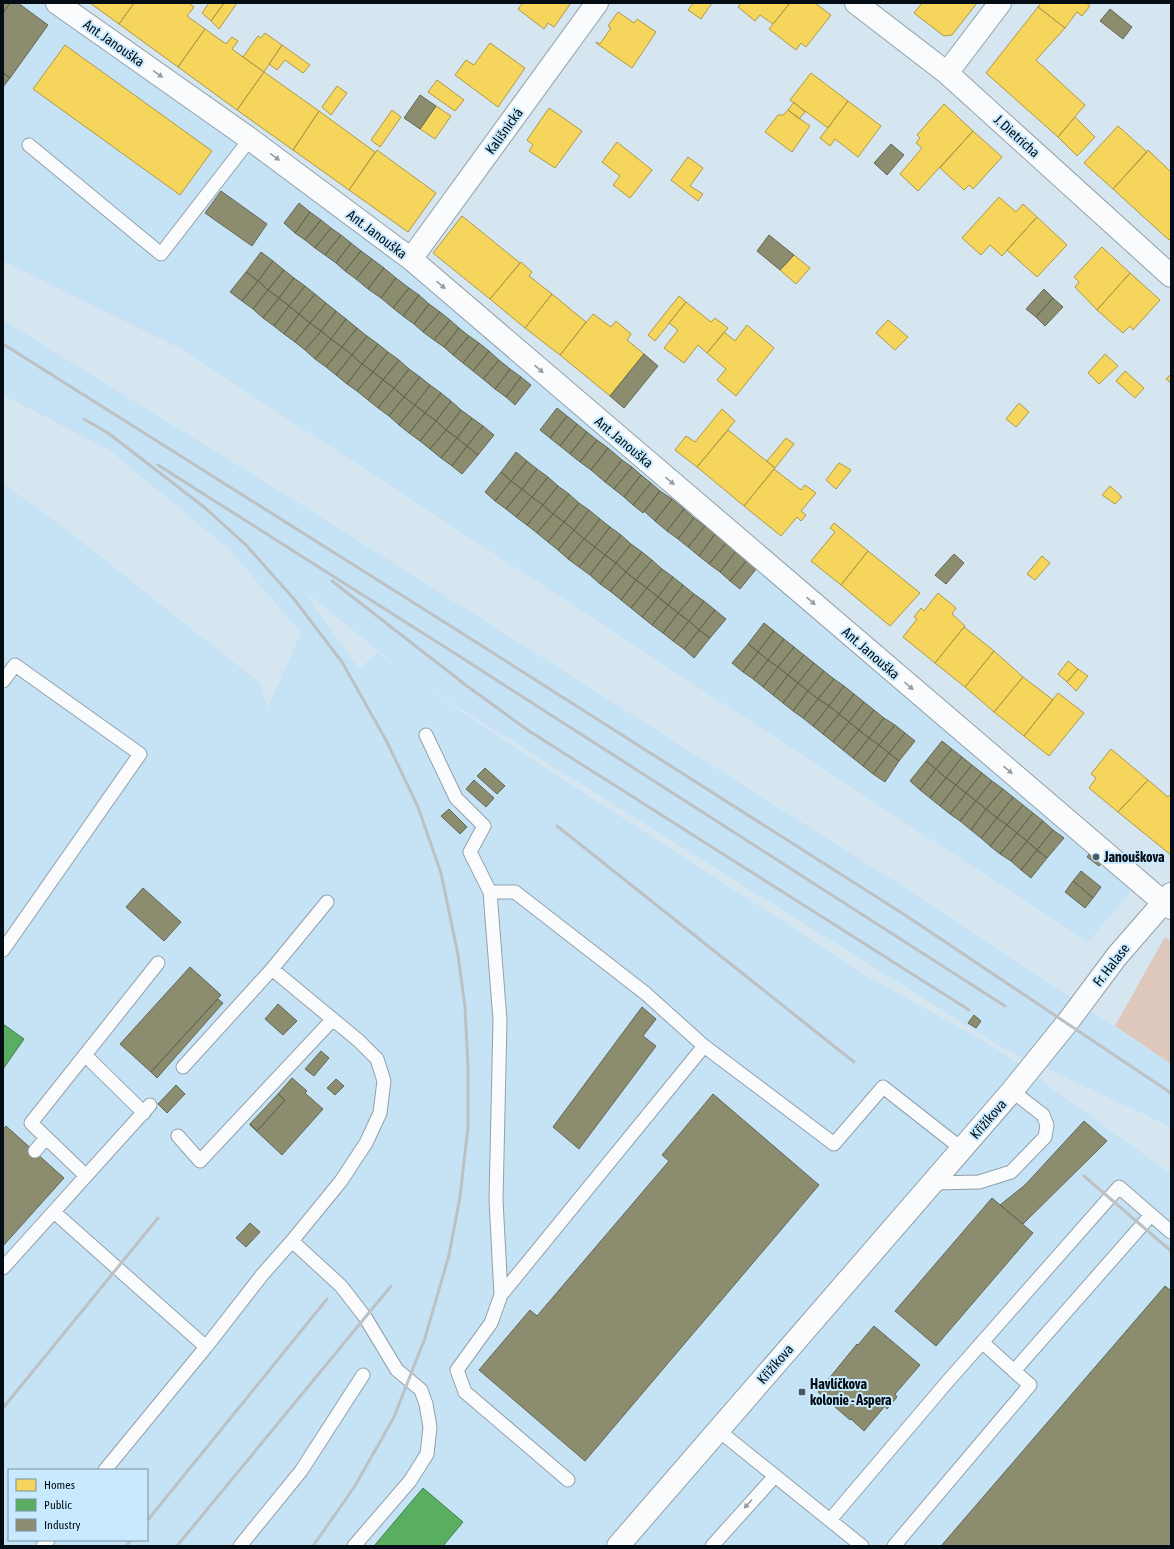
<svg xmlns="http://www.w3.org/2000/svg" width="1174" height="1549" font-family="'Asap Condensed',sans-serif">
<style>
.built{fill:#c6e3f6;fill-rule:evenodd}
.green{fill:#ddc8bb}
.homes{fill:#f6d55c;stroke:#ad9946}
.public{fill:#5aae61;stroke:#407e4a}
.industry{fill:#8c8c6e;stroke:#636653}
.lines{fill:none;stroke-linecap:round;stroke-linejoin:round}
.service-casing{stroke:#93a0a9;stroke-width:15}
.minor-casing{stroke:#93a0a9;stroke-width:24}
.service{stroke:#f9fbfd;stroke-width:13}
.minor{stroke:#f9fbfd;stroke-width:22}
.rail{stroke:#bcc1c3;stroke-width:3}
.oneway{fill:#979c9f}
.poi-dot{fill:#4c5961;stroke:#c8e9fe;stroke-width:1.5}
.labels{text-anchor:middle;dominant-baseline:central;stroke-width:4;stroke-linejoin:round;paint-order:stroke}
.street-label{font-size:14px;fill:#030d13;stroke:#c8e9fe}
.poi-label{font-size:14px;font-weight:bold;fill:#030d13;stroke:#c8e9fe;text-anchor:start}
</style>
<rect width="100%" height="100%" fill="#d5e6f1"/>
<!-- built -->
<path class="built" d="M3,3H57L305,180L1139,882L1088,942L181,349L3,261Z
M3,320L294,500L921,898L1171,1064V1127L1003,1048L426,687L530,758L867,976L999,1050L1171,1174V1546H3V484L49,516L259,682L268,708L301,633L229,549L109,450L3,395ZM303,590L404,671L377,652L359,669ZM9,1470H147V1540H9Z"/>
<!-- green -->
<path class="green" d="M1165,937L1171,941V1064L1115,1026Z"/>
<!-- homes -->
<path class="homes" d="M90,3H134L119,24Z
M134,3H189L194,7L187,16L205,29L178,67L119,24Z
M209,3H224L211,21L202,13Z
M224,3H237L219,29L211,21Z
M523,3H571L554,27L548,23L544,29L518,9Z
M693,3H712L701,19L688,10Z
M741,3H790L773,24L760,15L755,21L738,7Z
M790,3H815L831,15L806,47L801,43L796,50L769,29Z
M922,3H977L952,35L944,36L914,13Z
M1041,3H1086L1090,6L1082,16L1077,12L1065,28L1038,7Z
M1038,7L1065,28L1036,60L1085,105L1058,137L986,73Z
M618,12L634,23L637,19L656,32L632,68L596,43L597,42L600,44L611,28L608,26Z
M205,29L226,44L232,37L238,41L232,49L264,72L237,110L178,67Z
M265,33L282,45L264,72L243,57L258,36L261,38Z
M490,43L525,68L498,107L455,75L466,60L474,65Z
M65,45L212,151L180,195L33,89Z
M282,45L310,65L303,73L285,60L277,70L269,64Z
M264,72L319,111L293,150L237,110Z
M811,73L848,101L828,128L790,100Z
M437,80L464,100L455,111L428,92Z
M337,86L347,93L331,115L322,107Z
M848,101L881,126L858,157L835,139L830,146L820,138Z
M794,102L805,112L799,119L788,110Z
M944,104L973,131L918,191L900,174L922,148L916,143L920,138L917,135Z
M436,106L451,116L435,139L420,129Z
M549,108L582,131L555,168L529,151L533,145L527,140Z
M392,110L401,117L380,147L371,140Z
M788,110L810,126L792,152L765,132L778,115H783Z
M319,111L375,152L349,190L293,150Z
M1075,117L1095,137L1077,156L1058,137Z
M1118,126L1147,152L1113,189L1084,163Z
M973,131L1002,157L973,189L969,185L964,190L940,168Z
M617,142L652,170L630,198L613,185L620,176L602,162Z
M377,150L436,193L408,232L349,190Z
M1148,150L1171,172V238L1169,240L1113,189Z
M688,157L703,168L690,186L703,194L698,201L671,180Z
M999,197L1016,212L1023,204L1037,217L1002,256L990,245L981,255L962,238Z
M462,216L520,263L490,299L433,253Z
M1037,217L1067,245L1037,277L1007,250Z
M1102,247L1130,273L1097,310L1075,287L1079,282L1074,277Z
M794,255L810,268L796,284L780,270Z
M521,262L532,272L529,276L552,294L525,328L490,299Z
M1130,273L1160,300L1133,330L1130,326L1123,333L1097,310Z
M552,294L586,322L560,355L525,328Z
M679,296L686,302L655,341L648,335Z
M686,302L711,322L715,318L728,328L707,353L698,345L684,363L664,348L678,330L669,323Z
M593,314L611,327L616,321L631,334L627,340L644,354L610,396L560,355Z
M888,320L908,337L895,350L876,333Z
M747,325L774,348L736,396L717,380L726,369L707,353L724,332L735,341Z
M1105,354L1118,366L1099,384L1088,373Z
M1125,371L1144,388L1135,398L1116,381Z
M1171,374V383L1166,379Z
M1019,403L1029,412L1016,427L1006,419Z
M722,409L735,421L697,467L675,450L686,436L695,442Z
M728,430L775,468L744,506L697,467Z
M786,438L794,444L775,468L767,461Z
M839,463L851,470L836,489L826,480Z
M774,469L801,490L805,485L816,493L801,511L806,515L801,521L797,517L781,536L744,506Z
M1110,486L1122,497L1115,504L1102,495Z
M834,523L868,551L841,585L811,561L835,532L830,528Z
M868,551L920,593L890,626L841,585Z
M1042,556L1050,563L1035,580L1027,574Z
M938,593L956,608L952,614L965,626L935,663L903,637L917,619L914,617L921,608L924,611Z
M964,627L994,651L965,687L935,663Z
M994,651L1023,677L994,712L965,687Z
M1068,661L1078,669L1067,682L1058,674Z
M1078,669L1088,676L1076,691L1067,682Z
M1023,677L1053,700L1024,736L994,712Z
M1058,693L1084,713L1049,756L1024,736Z
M1111,749L1148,780L1118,812L1089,788L1096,778L1091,774Z
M1148,780L1168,797L1171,794V855L1118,812Z"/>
<!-- public -->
<path class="public" d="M3,1024L24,1039L3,1069Z
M423,1488L463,1522L443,1546H374Z"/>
<!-- industry -->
<path class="industry" d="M3,3H10L3,13Z
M10,3H18L48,25L10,78L3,73V13Z
M1110,9L1132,27L1123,39L1100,21Z
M3,73L10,78L3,87Z
M420,95L436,106L420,129L404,118Z
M891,144L904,155L887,175L874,163Z
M221,191L267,224L252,246L205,213Z
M299,203L310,212L295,233L284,223Z
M310,212L321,220L305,240L295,233Z
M321,220L331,228L315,248L305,240Z
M331,228L341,235L325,255L315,248Z
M341,235L351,243L336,263L325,255Z
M769,235L794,255L780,270L757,251Z
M351,243L361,251L345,271L336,263Z
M361,251L372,259L356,279L345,271Z
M261,252L273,261L258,281L246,272Z
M372,259L384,268L368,289L356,279Z
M273,261L284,270L268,290L258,281Z
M384,268L396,278L381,298L368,289Z
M284,270L294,278L279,298L268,290Z
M246,272L258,281L242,301L230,292Z
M294,278L305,286L289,306L279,298Z
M396,278L409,288L393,308L381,298Z
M258,281L268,290L253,309L242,301Z
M305,286L315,294L299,314L289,306Z
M409,288L419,295L403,316L393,308Z
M1044,289L1053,298L1036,317L1026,309Z
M268,290L279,298L263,318L253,309Z
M315,294L326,303L310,323L299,314Z
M419,295L429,304L414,324L403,316Z
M279,298L289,306L274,326L263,318Z
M1053,298L1063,307L1045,326L1036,317Z
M326,303L336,311L321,331L310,323Z
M429,304L440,312L423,332L414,324Z
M289,306L299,314L284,334L274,326Z
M336,311L346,319L331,339L321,331Z
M440,312L450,320L434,340L423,332Z
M299,314L310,323L295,342L284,334Z
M346,319L357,328L342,347L331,339Z
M450,320L459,328L444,347L434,340Z
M310,323L321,331L305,350L295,342Z
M357,328L367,336L352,355L342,347Z
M459,328L469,336L453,355L444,347Z
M321,331L331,339L315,359L305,350Z
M367,336L378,344L362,364L352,355Z
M469,336L479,343L463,363L453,355Z
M331,339L342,347L326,367L315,359Z
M479,343L489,351L473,371L463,363Z
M378,344L388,352L373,372L362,364Z
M342,347L352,355L336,375L326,367Z
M489,351L499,360L483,379L473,371Z
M388,352L399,360L383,380L373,372Z
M644,354L658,366L624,408L610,396Z
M352,355L362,364L347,384L336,375Z
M399,360L409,369L394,388L383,380Z
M499,360L510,369L495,389L483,379Z
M362,364L373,372L357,391L347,384Z
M409,369L420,377L404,397L394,388Z
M510,369L521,377L506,397L495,389Z
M373,372L383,380L368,400L357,391Z
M420,377L430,385L415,405L404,397Z
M521,377L531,385L515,405L506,397Z
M383,380L394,388L378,408L368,400Z
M430,385L441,393L425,413L415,405Z
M394,388L404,397L389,416L378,408Z
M441,393L451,401L436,421L425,413Z
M404,397L415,405L399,425L389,416Z
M451,401L461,410L446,430L436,421Z
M415,405L425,413L409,433L399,425Z
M557,408L567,416L550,438L540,430Z
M461,410L472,418L457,438L446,430Z
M425,413L436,421L420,441L409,433Z
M567,416L577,424L560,446L550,438Z
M472,418L483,426L467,446L457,438Z
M436,421L446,430L430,449L420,441Z
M577,424L587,432L570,454L560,446Z
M483,426L494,435L478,455L467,446Z
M446,430L457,438L441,458L430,449Z
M587,432L597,440L580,462L570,454Z
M457,438L467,446L452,466L441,458Z
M597,440L608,448L591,470L580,462Z
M467,446L478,455L462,474L452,466Z
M608,448L622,460L605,482L591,470Z
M516,452L527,461L511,481L501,472Z
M622,460L632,467L614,489L605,482Z
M527,461L537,469L522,489L511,481Z
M632,467L641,475L624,497L614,489Z
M537,469L548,477L532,497L522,489Z
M501,472L511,481L495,501L485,492Z
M641,475L651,483L633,505L624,497Z
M548,477L558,486L543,505L532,497Z
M511,481L522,489L506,509L495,501Z
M651,483L660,491L643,513L633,505Z
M558,486L569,494L553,514L543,505Z
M522,489L532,497L516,517L506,509Z
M660,491L672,499L655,521L644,511Z
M569,494L579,503L564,522L553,514Z
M532,497L543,505L527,525L516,517Z
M672,499L684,509L667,531L655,521Z
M579,503L589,510L574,530L564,522Z
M543,505L553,514L537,533L527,525Z
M684,509L694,518L678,539L667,531Z
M589,510L600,519L584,539L574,530Z
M553,514L564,522L548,542L537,533Z
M694,518L705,526L688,547L678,539Z
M600,519L610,527L595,547L584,539Z
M564,522L574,530L558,550L548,542Z
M705,526L715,534L699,556L688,547Z
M610,527L621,535L605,555L595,547Z
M574,530L584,539L568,559L558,550Z
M715,534L726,543L709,564L699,556Z
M621,535L631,544L616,563L605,555Z
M584,539L595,547L579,567L568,559Z
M726,543L736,551L720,572L709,564Z
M631,544L642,552L626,572L616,563Z
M595,547L605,555L590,575L579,567Z
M736,551L747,560L730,581L720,572Z
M642,552L652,560L636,580L626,572Z
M954,554L964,563L946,584L935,575Z
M605,555L616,563L600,584L590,575Z
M652,560L662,569L647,588L636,580Z
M747,560L757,568L740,589L730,581Z
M616,563L626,572L610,591L600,584Z
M662,569L673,577L658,597L647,588Z
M626,572L636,580L621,600L610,591Z
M673,577L683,585L668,605L658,597Z
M636,580L647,588L631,608L621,600Z
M683,585L694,594L678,613L668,605Z
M647,588L658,597L642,617L631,608Z
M694,594L704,601L689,621L678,613Z
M658,597L668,605L652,625L642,617Z
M704,601L715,610L699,630L689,621Z
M668,605L678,613L663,633L652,625Z
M715,610L726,619L710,638L699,630Z
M678,613L689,621L673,641L663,633Z
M689,621L699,630L684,649L673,641Z
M764,623L774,631L758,652L748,644Z
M699,630L710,638L694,658L684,649Z
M774,631L784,639L768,660L758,652Z
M784,639L794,647L778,667L768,660Z
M748,644L758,652L743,672L732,663Z
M794,647L804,655L788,675L778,667Z
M758,652L768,660L753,679L743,672Z
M804,655L814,663L798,683L788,675Z
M768,660L778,667L763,687L753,679Z
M814,663L824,671L808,691L798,683Z
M778,667L788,675L773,695L763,687Z
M824,671L834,679L818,699L808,691Z
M788,675L798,683L783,703L773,695Z
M834,679L844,686L829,706L818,699Z
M798,683L808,691L793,711L783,703Z
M844,686L854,694L839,714L829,706Z
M808,691L818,699L803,718L793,711Z
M854,694L864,702L849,722L839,714Z
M818,699L829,706L813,726L803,718Z
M864,702L874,710L859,730L849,722Z
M829,706L839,714L823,734L813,726Z
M874,710L884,718L869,738L859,730Z
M839,714L849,722L833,742L823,734Z
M884,718L895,725L879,745L869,738Z
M849,722L859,730L843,750L833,742Z
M895,725L905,733L889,753L879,745Z
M859,730L869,738L853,758L843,750Z
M905,733L915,741L899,761L889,753Z
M869,738L879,745L863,766L853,758Z
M942,741L952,749L936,769L926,761Z
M879,745L889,753L873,774L863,766Z
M952,749L962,757L946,778L936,769Z
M889,753L899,761L885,782L873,774Z
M962,757L972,765L956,785L946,778Z
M926,761L936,769L920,790L910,781Z
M972,765L982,773L966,793L956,785Z
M485,768L505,786L497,794L477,776Z
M936,769L946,778L930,798L920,790Z
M982,773L992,781L976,801L966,793Z
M946,778L956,785L940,806L930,798Z
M474,780L494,798L486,807L466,789Z
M992,781L1003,789L986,809L976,801Z
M956,785L966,793L950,814L940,806Z
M1003,789L1013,797L997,818L986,809Z
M966,793L976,801L960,821L950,814Z
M1013,797L1023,805L1007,825L997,818Z
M976,801L986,809L971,830L960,821Z
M1023,805L1033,813L1017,833L1007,825Z
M449,809L467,827L460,834L441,816Z
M986,809L997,818L981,838L971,830Z
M1033,813L1043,821L1027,841L1017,833Z
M997,818L1007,825L990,846L981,838Z
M1043,821L1053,830L1037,850L1027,841Z
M1007,825L1017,833L1000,854L990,846Z
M1053,830L1064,838L1047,858L1037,850Z
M1017,833L1027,841L1011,861L1000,854Z
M1027,841L1037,850L1021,870L1011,861Z
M1093,848L1106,858L1099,866L1087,857Z
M1037,850L1047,858L1031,878L1021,870Z
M1081,871L1101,887L1093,898L1073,881Z
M1073,881L1093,898L1085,908L1065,892Z
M143,888L181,922L164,941L126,907Z
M190,967L221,995L151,1072L120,1044Z
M218,999L223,1003L157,1078L151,1072Z
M278,1004L297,1021L283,1035L265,1019Z
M642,1007L656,1019L643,1036L656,1046L579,1149L553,1127Z
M974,1015L981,1021L976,1028L968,1023Z
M321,1051L329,1058L314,1076L305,1069Z
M292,1078L307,1091L305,1093L323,1109L282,1155L250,1125V1124L257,1131L285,1100L278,1094Z
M336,1079L344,1086L335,1095L327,1088Z
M176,1085L185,1094L167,1113L158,1104Z
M278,1094L285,1100L257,1131L250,1124Z
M713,1094L819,1185L585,1461L479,1370L530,1310L537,1316L669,1161L662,1155Z
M1084,1121L1107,1141L1023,1224L1000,1205L1025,1185Z
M6,1126L64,1178L3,1246V1129Z
M992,1198L1033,1233L936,1346L895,1311Z
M250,1223L260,1232L246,1247L236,1238Z
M1165,1286L1171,1291V1546H941Z
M874,1326L920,1365L895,1394L897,1397L887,1409L885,1406L864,1431L851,1419L850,1420L818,1392L857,1344L858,1345Z"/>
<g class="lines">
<defs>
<path id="service" d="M29,145L161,254L250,139
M3,681L15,665L140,754L3,950
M426,735L456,798L484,826L470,852L490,892L500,1020L496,1200L501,1295
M490,892H515L645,993L704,1046
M85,1055L144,1113
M183,1067L272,969L327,902
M178,1136L200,1161L333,1019
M35,1151L46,1138
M86,1176L31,1123L158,963
M933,1183L979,1182L1011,1172L1045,1137L1047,1125L1043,1115L1012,1091
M54,1212L206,1347
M292,1241L341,1286L365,1317L397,1370L421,1390L426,1404L430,1427L427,1454L410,1481L354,1546
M3,1268L150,1105
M982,1342L1014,1371
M718,1430L862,1546
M105,1470L206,1347L262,1275L292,1241L341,1181L366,1143L380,1113L384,1081L377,1059L359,1041L272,969
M568,1480L465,1392L457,1370L491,1323L501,1295L704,1046L834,1144L883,1087L962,1149
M830,1520L948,1381L1119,1187L1171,1232
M43,1546L48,1540
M240,1546L301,1471L363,1375
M712,1546L775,1476
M894,1546L1030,1385L1014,1371L1151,1215"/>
<path id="minor" d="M57,3L250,139L411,259L1163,902L1171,908
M856,3L947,73L1171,276
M947,73L1000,3
M411,259L597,3
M618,1546L1012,1091L1067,1023L1117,956L1171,894"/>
</defs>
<!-- service casing -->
<use href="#service" class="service-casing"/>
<!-- minor casing -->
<use href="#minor" class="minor-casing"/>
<!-- service -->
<use href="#service" class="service"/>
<!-- minor -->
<use href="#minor" class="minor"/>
<!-- rail -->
<path class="rail" d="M3,344L468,637L908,917L1171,1093
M84,419L113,436
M108,433L204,507L246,545L294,599L342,662L387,742L418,807L441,873L458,955L465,1007L468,1067V1127L460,1197L449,1255L425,1338L394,1417L355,1486L313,1546
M158,465L459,656L1005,1006
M332,581L467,686L529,731L969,1010
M557,826L854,1062
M1084,1176L1171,1251
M3,1408L158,1218
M147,1521L327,1299
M126,1546L131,1540
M177,1546L391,1286"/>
</g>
<!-- one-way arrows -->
<defs><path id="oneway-solid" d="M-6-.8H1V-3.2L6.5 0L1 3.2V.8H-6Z"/></defs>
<g class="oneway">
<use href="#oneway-solid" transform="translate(158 74) rotate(35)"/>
<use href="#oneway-solid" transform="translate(275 157) rotate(36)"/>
<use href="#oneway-solid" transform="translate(441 285) rotate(41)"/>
<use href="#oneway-solid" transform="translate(539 369) rotate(41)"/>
<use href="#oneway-solid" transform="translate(670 481) rotate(40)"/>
<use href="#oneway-solid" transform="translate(811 601) rotate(41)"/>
<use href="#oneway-solid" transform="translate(909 686) rotate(41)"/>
<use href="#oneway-solid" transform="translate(1008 770) rotate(40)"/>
<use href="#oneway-solid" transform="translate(748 1504) rotate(132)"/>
</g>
<!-- markers -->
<g class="poi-dot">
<circle cx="1096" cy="857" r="4"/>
<rect x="798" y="1388" width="8" height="8" rx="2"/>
</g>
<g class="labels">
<!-- street labels -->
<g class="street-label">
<text transform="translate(114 43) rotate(35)">Ant. Janouška</text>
<text transform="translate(504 131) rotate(-54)">Kališnická</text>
<text transform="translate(1017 136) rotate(42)">J. Dietricha</text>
<text transform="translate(377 234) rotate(37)">Ant. Janouška</text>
<text transform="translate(624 442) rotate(40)">Ant. Janouška</text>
<text transform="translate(871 653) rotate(41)">Ant. Janouška</text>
<text transform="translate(1111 965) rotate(-52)">Fr. Halase</text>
<text transform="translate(988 1119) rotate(-49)">Křižíkova</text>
<text transform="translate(775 1364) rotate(-49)">Křižíkova</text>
</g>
<!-- poi labels -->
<g class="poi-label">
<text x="1104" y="857">Janouškova</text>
<text x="810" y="1384">Havlíčkova<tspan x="810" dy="16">kolonie - Aspera</tspan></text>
</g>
</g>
<!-- border -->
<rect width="1174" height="1549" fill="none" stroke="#030d13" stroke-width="8"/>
<!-- legend -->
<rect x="8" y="1469" width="140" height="72" fill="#c8e9fe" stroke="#7991a0"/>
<rect x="16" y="1479" width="20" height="12" fill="#f6d55c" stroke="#7991a0"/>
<text x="44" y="1489" font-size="12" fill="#030d13">Homes</text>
<rect x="16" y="1499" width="20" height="12" fill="#5aae61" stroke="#7991a0"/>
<text x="44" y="1509" font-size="12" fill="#030d13">Public</text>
<rect x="16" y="1519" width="20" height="12" fill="#8c8c6e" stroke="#7991a0"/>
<text x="44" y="1529" font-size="12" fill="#030d13">Industry</text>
</svg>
